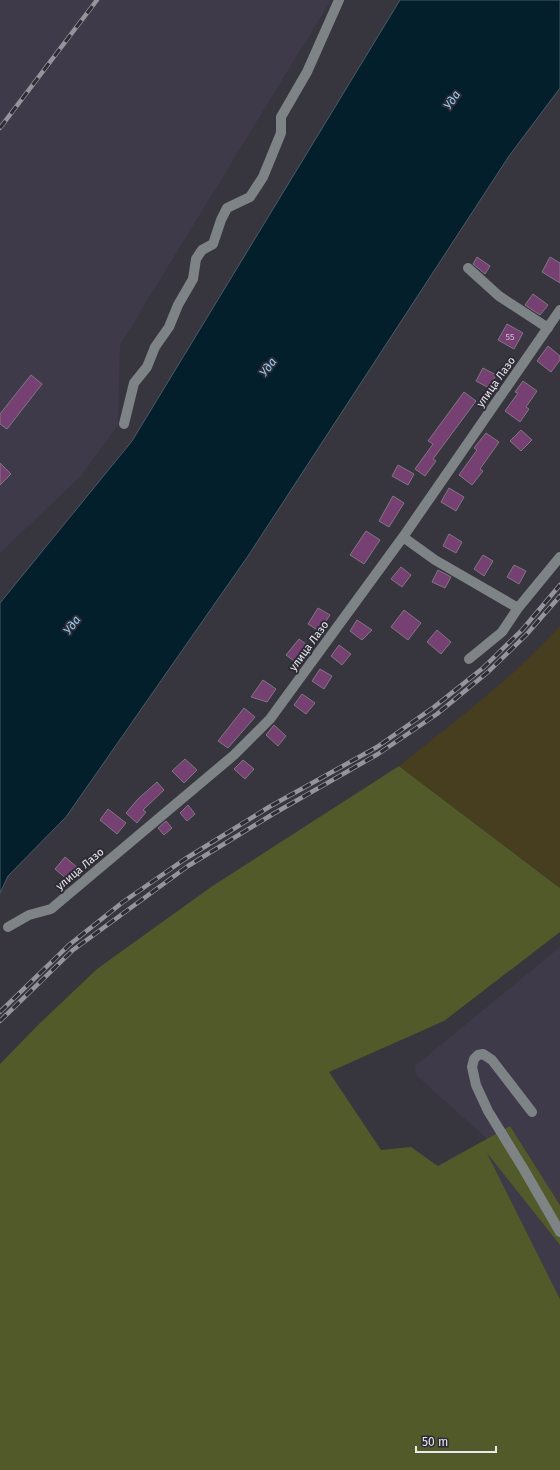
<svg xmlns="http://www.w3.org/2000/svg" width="560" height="1470" font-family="'Fira Sans',sans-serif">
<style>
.built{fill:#3e3a4a}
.green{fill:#515a28}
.sand{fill:#463e1e}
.water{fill:#041f2c;stroke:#495b66}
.building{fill:#764073;stroke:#817780}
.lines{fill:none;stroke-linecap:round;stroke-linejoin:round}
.minor{stroke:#7e8386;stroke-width:10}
.rail-casing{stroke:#95939b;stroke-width:4.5}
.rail{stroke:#2d2b34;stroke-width:3;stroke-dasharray:9;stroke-linecap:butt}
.labels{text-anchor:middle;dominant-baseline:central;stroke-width:4;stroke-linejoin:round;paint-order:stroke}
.number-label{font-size:9px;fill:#ccbecf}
.street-label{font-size:11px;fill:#e9e8ee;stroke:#2d2b34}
.water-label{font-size:12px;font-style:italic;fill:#95d3f6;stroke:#2d2b34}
</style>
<rect width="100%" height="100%" fill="#37353e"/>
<!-- built -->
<path class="built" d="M0,0H331L120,345L118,425L81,476L0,553Z
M560,947V1205L510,1126L487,1139L416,1075L415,1066Z
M486,1150L560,1245V1299Z"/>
<!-- green -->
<path class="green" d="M399,766L560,888V932L444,1021L329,1072L381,1150L411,1147L438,1166L510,1126L560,1205V1245L487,1153L560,1299V1470H0V1064L39,1024L97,969L211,887Z"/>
<!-- sand -->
<path class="sand" d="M560,626V888L399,766C454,722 513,678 560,626Z"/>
<!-- water -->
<path class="water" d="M400,0H560V88L509,156L248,556L66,817L8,876L0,893V603L132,441Z"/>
<!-- building -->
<path class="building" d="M477,257L490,266L485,274L473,264Z
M550,257L560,263V283L542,272Z
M533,294L548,305L540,315L525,305Z
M507,324L523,333L514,349L498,340Z
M548,346L560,356V360L551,372L537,361Z
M483,368L496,375L489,388L476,381Z
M31,375L42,384L7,429L0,424V414Z
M523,381L537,391L526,407L529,409L520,422L505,411L518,393L515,392Z
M464,392L476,401L433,459L436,461L425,476L415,469L433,444L428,441Z
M521,430L532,440L521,451L510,441Z
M486,433L499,442L480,469L483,471L472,485L459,475L477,450L474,448Z
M0,463L11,474L0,485Z
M398,465L414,474L408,485L392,476Z
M449,488L464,497L456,511L441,502Z
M393,496L404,503L389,527L379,521Z
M366,531L380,540L364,564L350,555Z
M449,534L462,542L456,553L443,546Z
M483,555L493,561L484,576L474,569Z
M514,565L526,571L519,584L507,577Z
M401,567L411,575L402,587L391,579Z
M438,570L451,577L445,588L432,582Z
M318,608L330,615L319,631L308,624Z
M404,610L421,623L408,640L391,627Z
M357,620L372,630L362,640L350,631Z
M437,630L451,642L441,654L427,642Z
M299,639L310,647L298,664L286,655Z
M339,645L351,654L342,665L331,656Z
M320,669L332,676L324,689L312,681Z
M263,680L276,689L267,702L251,697Z
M302,694L315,703L306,714L294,705Z
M244,708L255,717L228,748L218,741Z
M274,725L286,736L278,746L266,735Z
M185,759L197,770L184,783L172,771Z
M243,760L254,769L245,779L234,769Z
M157,782L164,790L143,810L146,812L137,823L126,813L138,799Z
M188,805L195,814L187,821L180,813Z
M108,809L126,823L117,834L100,820Z
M166,821L172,828L164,835L158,828Z
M65,857L78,868L68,880L55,869Z"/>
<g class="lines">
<!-- minor -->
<path class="minor" d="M468,268L499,296L548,328
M124,424L134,383L147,367L155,347L169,327L178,305L193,279L196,259L202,250L213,244L221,220L227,208L250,197L263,177L281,133V117L307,72L339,0
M403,537L435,560L518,608
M469,659L502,632L518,608L560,557
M8,927L29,915L51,909L234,755L270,719L403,537L560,310
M532,1112L492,1060L483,1054L478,1055L474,1059L472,1067L476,1085L488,1111L523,1168L560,1232"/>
<defs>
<path id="rail" d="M0,128L97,0
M0,1012L69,945L123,902L185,859L269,807L377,747L434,707L483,668L522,630L560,585
M0,1021L73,950L188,866L273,814L378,754L437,714L488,672L526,635L560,596"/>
</defs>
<!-- rail casing -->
<use href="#rail" class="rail-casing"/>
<!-- rail -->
<use href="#rail" class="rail"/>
</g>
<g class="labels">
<!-- number labels -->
<g class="number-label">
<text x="510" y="337">55</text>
</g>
<!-- street labels -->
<g class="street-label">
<text transform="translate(496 382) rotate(-55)">улица Лазо</text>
<text transform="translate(309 646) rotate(-54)">улица Лазо</text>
<text transform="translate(80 869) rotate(-40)">улица Лазо</text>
</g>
<!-- water labels -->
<g class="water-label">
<text transform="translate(452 100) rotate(-56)">Уда</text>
<text transform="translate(268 367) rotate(-53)">Уда</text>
<text transform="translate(72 625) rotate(-53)">Уда</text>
</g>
</g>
<!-- scale -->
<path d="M416 1446v6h80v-6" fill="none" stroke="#e9e8ee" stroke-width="2"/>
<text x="422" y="1446" font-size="12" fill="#e9e8ee" stroke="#2d2b34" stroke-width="3" paint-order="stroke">50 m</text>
</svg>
